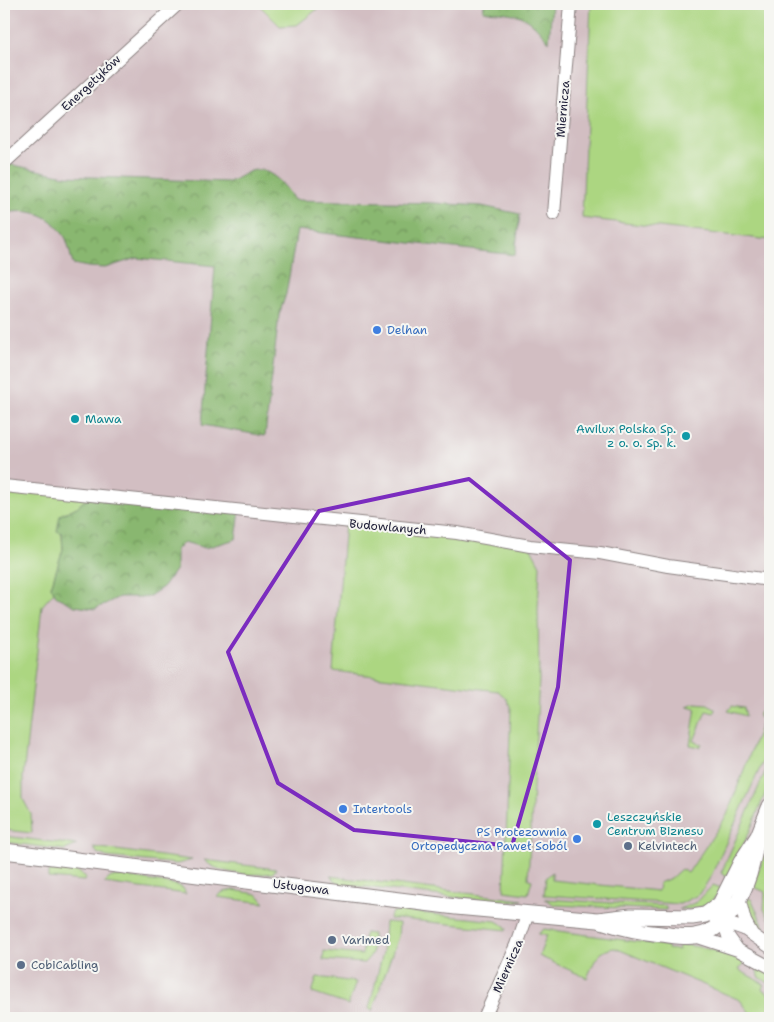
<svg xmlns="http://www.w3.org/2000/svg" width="774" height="1022" font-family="'Shantell Sans',sans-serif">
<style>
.industrial{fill:#d2bec2}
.green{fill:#acd681;stroke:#677c5e}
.forest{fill:url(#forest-crowns);stroke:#566c55}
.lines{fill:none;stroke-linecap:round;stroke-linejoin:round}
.minor-casing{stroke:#8b8180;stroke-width:14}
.tertiary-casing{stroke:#8b8180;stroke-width:17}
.minor{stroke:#fff;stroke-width:12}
.tertiary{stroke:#fff;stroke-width:15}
.marked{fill:none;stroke:#7b2cbf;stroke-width:4;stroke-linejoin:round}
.shop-dot{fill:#3f7fe0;stroke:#f6f6f2;stroke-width:2}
.culture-dot{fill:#0f9aa8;stroke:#f6f6f2;stroke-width:2}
.service-dot{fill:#5c6f8a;stroke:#f6f6f2;stroke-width:2}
.labels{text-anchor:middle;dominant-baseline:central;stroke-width:4;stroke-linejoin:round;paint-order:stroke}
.street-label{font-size:12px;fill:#22223b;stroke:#f6f6f2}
.shop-label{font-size:12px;fill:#366cbe;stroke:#f6f6f2;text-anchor:start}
.culture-label{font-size:12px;fill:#0d838f;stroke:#f6f6f2;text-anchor:start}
.service-label{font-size:12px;fill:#4e5e75;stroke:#f6f6f2;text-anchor:start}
</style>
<defs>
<pattern id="forest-crowns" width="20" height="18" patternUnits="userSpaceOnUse" patternTransform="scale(1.25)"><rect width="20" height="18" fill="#89b76f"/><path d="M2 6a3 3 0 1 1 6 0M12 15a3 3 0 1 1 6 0" fill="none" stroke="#70945c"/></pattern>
</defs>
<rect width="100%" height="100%" fill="#f6f6f2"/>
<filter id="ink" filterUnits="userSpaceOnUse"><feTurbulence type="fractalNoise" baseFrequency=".02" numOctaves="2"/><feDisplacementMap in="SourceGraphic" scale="10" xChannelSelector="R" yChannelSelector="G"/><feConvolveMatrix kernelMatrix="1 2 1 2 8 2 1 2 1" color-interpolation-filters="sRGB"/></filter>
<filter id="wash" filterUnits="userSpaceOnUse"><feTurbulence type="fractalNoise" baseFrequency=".0096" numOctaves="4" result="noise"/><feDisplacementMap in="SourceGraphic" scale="20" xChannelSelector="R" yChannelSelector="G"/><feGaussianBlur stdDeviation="1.12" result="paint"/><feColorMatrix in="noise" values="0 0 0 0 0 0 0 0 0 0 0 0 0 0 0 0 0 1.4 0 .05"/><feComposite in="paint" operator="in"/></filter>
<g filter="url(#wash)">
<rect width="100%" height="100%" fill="#f4e0c6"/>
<!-- industrial -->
<path class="industrial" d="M4,4H770V1018H4Z"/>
<!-- green -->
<path class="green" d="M258,4H324L297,25L280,26Z
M591,4H770V240L582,218Z
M4,486L92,494L77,507L60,515L63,549L51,587L54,592L42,606L23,777V799L31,814L32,833L4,830Z
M345,523L530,546L540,565L538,609L539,680L528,879L532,880L528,894L504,891L511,708L506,698L498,691L333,671Z
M695,703L708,704L715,709L714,713L706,711L694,741L702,744L700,747L690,745L696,708L687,706Z
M732,706L744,708L746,716L728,711Z
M763,710H770V746L711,876L700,894L680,904L544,895L546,878L552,872V880L658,891L659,883L671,878L681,869L688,873L727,815L763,719L759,717V712Z
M770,761V782L749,833L727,877L721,873Z
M4,836L77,845L65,850L4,842Z
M770,842V920L764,909L765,892L752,886Z
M93,847L192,860L177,864L107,857L97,853Z
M204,860L276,869L273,873C253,876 219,875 204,860Z
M48,871H77L86,877L84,881L48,878Z
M121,876L177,885L183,888L186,894L104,883L111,877Z
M330,876L522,900L513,902L460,898L339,884Z
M713,885L721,888C712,906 698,910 679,909L697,902Z
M233,890L257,894L265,903L217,897L223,892Z
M746,897L752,900L764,928L762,933C752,924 745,912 746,897Z
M545,899L666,906V910L555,905Z
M403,911L496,921L505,926L507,930L401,919H389L392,912Z
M385,922L399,923L398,937L372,1011L369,1009L383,952Z
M544,929L668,946V949L679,950L678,945C702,945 723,953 745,962L739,970L764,984L762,989L770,994V1018H749L750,1013L740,1000L615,948C597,950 594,963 587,978L539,956L547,935L538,934Z
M365,933L373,934L372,954L364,963L323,960L324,951L362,955Z
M761,966L770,972V984L759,977L757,972Z
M317,977L356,982L348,1005L312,993Z"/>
<!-- forest -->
<path class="forest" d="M484,4H552L549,42C526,13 519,13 483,11Z
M4,163L65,176L229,182C237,179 244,173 251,171C269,165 286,186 294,200L434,203L482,206L520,214L515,255L297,230L286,294L279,315L265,436L202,425L215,266L137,258L105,268L88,267L73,264C70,256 69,244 65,237C49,212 31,209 4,213Z
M92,494L240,511L236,539L205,548L184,542L176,550V569L163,587L148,597H119L95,609L75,606L57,597L51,587L63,549L62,533L57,531L60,515L77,507Z"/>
</g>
<g filter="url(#ink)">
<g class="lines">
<defs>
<path id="minor" d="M4,163L178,4
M554,214L571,4
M4,486L457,533L530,546L600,553L668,566L770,580
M739,898L745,921L752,934
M722,916L728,936L738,950
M715,919L744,929L770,947
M695,936L738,950L770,967
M484,1018L517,945L528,913"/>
<path id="tertiary" d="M4,851L456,907L598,920L631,916L692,917L705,915L720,904L741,862L758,836L770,806
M601,921C622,928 640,932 661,934C671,935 685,938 695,936C736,929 751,877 756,843"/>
</defs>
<!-- minor casing -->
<use href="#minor" class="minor-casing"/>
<!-- tertiary casing -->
<use href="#tertiary" class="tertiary-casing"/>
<!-- minor -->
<use href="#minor" class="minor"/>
<!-- tertiary -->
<use href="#tertiary" class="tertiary"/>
</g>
</g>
<!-- marked area -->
<path class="marked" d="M469,479L570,560L558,687L512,846L354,830L278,783L228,652L319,511Z"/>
<!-- markers -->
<g class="shop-dot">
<circle cx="377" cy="330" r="5"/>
<circle cx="343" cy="809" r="5"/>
<circle cx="577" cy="839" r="5"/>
</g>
<g class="culture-dot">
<circle cx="75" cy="419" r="5"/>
<circle cx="686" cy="436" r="5"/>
<circle cx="597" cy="824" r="5"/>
</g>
<g class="service-dot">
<circle cx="628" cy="846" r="5"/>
<circle cx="332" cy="940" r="5"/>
<circle cx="21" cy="965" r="5"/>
</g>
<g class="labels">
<!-- street labels -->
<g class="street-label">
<text transform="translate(91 83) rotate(-43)">Energetyków</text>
<text transform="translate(563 109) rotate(-85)">Miernicza</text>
<text transform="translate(388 527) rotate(5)">Budowlanych</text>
<text transform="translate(301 887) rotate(7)">Usługowa</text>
<text transform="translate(508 966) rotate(-66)">Miernicza</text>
</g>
<!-- shop labels -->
<g class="shop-label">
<text x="387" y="330">Delhan</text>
<text x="353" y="809">Intertools</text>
<text x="567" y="832" text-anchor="end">PS Protezownia<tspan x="567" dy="14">Ortopedyczna Paweł Soból</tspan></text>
</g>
<!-- culture labels -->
<g class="culture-label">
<text x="85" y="419">Mawa</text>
<text x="676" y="429" text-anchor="end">Awilux Polska Sp.<tspan x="676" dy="14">z o. o. Sp. k.</tspan></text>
<text x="607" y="817">Leszczyńskie<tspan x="607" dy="14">Centrum Biznesu</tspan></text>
</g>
<!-- service labels -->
<g class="service-label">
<text x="638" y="846">Kelvintech</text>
<text x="342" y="940">Varimed</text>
<text x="31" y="965">CobiCabling</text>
</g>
</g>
<!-- margin -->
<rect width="774" height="1022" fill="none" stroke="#f6f6f2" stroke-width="20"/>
</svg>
